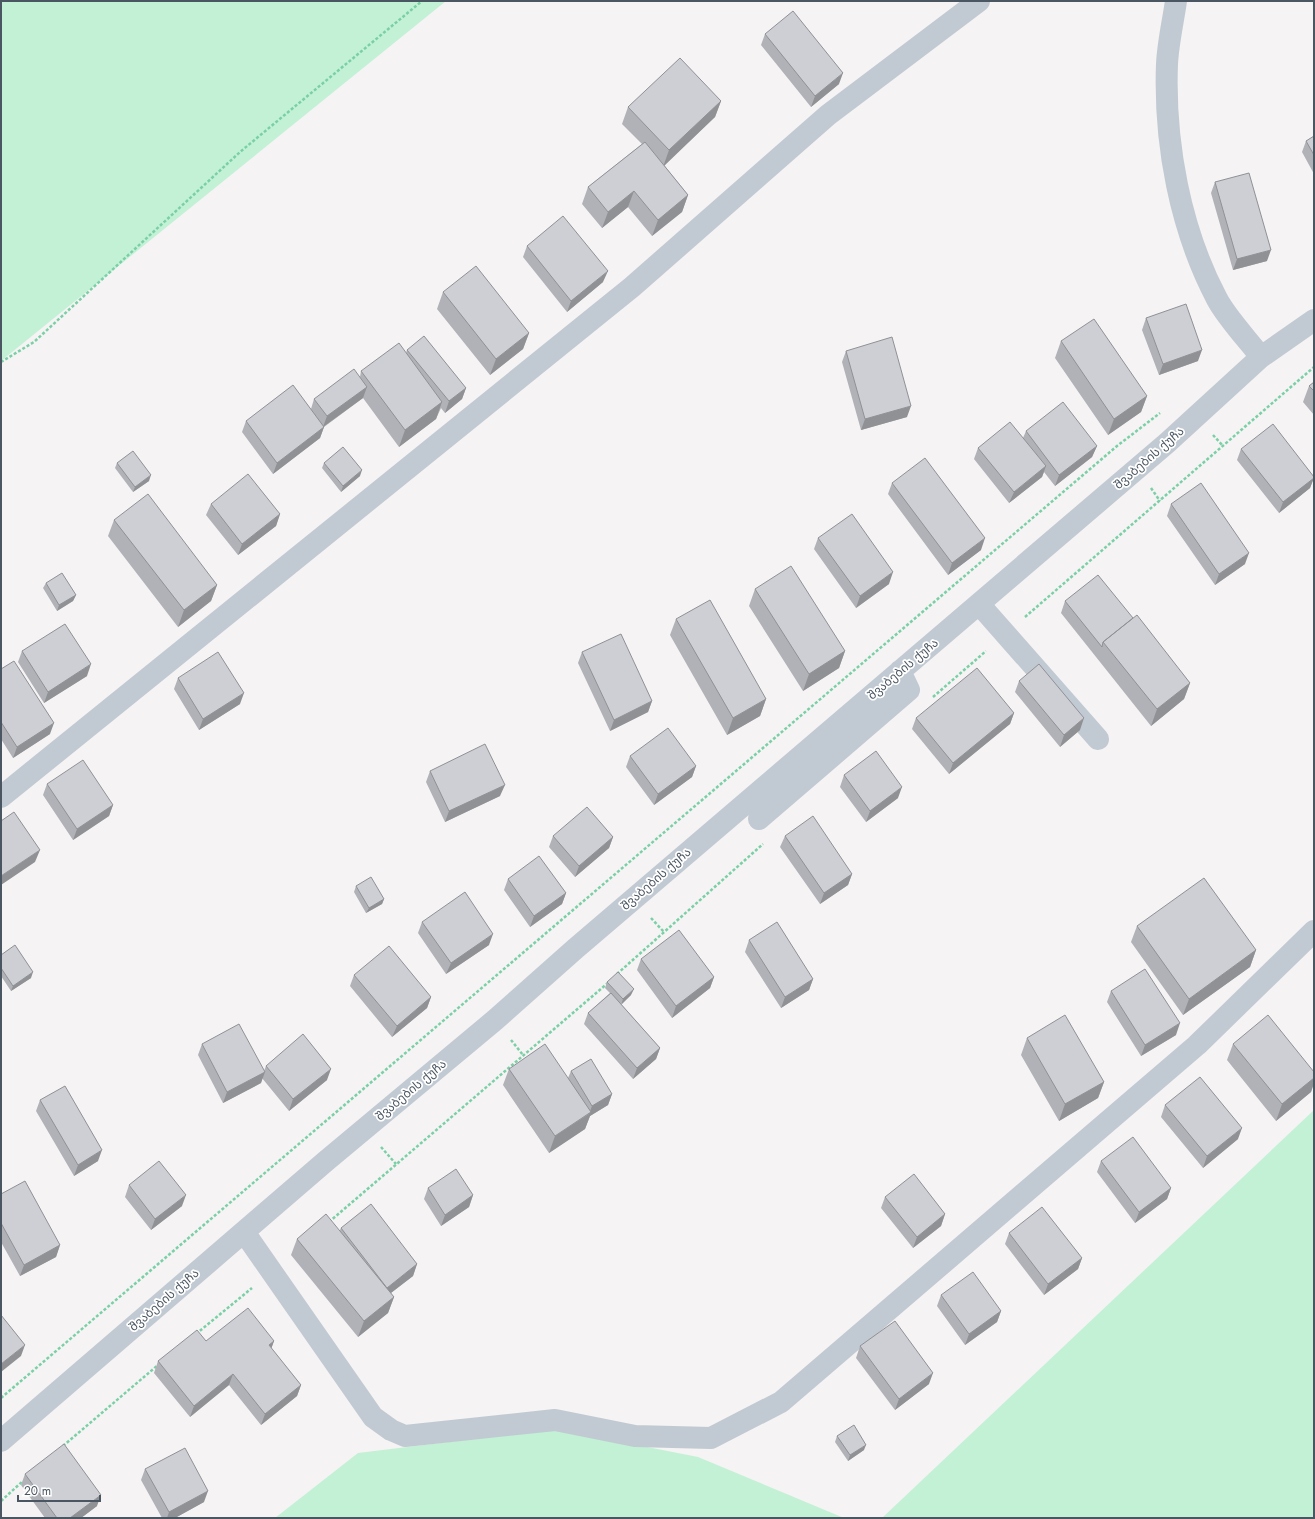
<svg xmlns="http://www.w3.org/2000/svg" width="1315" height="1519" font-family="Jost,'Noto Sans Georgian',sans-serif">
<style>
.green{fill:#c3f1d5}
.lines{fill:none;stroke-linecap:round;stroke-linejoin:round}
.path{stroke:#7ad0a6;stroke-width:2.5;stroke-dasharray:3 2;stroke-linecap:butt}
.minor{stroke:#c1cad2;stroke-width:22}
.wall{fill:#b0b2b7}
.shaded-wall{fill:#909195}
.building{fill:#cdcfd5;stroke:#909195}
.labels{text-anchor:middle;dominant-baseline:central;stroke-width:3.5;stroke-linejoin:round;paint-order:stroke}
.street-label{font-size:12px;fill:#4a5661;stroke:#fff}
</style>
<rect width="100%" height="100%" fill="#f5f3f3"/>
<!-- green -->
<path class="green" d="M1,1H446L1,361Z
M1314,1110V1518H882Z
M556,1429L698,1457L844,1518H275L358,1453Z"/>
<g class="lines">
<!-- path -->
<path class="path" d="M1,362L34,342L240,152L422,1
M1213,435L1223,446
M1151,488L1160,501
M1025,617L1314,367
M933,697L986,651
M651,918L664,932
M617,974L763,844
M511,1040L523,1055
M381,1147L396,1164
M329,1222L609,982
M196,1334L252,1288
M1,1398L1117,446L1160,413
M63,1446L158,1365
M1,1501L23,1481"/>
<!-- minor -->
<path class="minor" d="M1176,1C1173,22 1168,43 1167,64C1164,143 1180,229 1217,299C1227,318 1248,340 1261,357
M979,604L1098,739
M1,797L632,287L828,115L979,1
M759,819L909,690L900,671
M244,1232L373,1417L391,1430L405,1436L555,1420L635,1436L711,1438L781,1402L1197,1045L1314,931
M1,1441L326,1161L495,1020L575,949L1167,443L1261,357L1314,320"/>
</g>
<!-- wall -->
<path class="wall" d="M765,34L839,84L811,107L761,45Z
M721,101L715,117L664,165L688,195L682,212L652,236L628,207L602,228L582,204L588,187L642,144L622,124L628,107Z
M1314,136V174L1302,152L1306,141Z
M1215,182L1267,261L1233,270L1211,193Z
M527,246L603,282L567,312L523,257Z
M443,292L529,333L523,349L490,375L437,309Z
M1146,318L1198,361L1159,375L1142,330Z
M1061,341L1147,396L1141,412L1108,435L1055,358Z
M407,350L466,388L462,399L445,413L441,408L436,419L399,447L363,398L324,427L320,438L273,474L242,432L246,421L311,409L314,399L360,377L361,371L406,353Z
M846,351L907,417L861,430L842,362Z
M1314,382V415L1303,402L1309,386Z
M1026,431L1097,446L1092,457L1055,486L1044,472L1042,477L1009,503L974,459L978,448L1023,438Z
M1241,449L1314,477L1310,488L1279,513L1237,460Z
M117,463L149,481L133,492L115,468Z
M324,463L360,476L341,492L322,468Z
M892,483L981,550L948,575L888,494Z
M211,504L280,514L276,526L238,555L206,515Z
M1171,504L1245,564L1215,585L1167,516Z
M114,520L217,585L211,601L178,627L108,536Z
M818,538L889,584L856,608L814,549Z
M46,583L76,595L73,601L57,611L43,588Z
M755,589L845,651L839,668L803,691L749,606Z
M1065,601L1133,618L1190,683L1184,699L1151,726L1061,613Z
M676,619L766,699L760,716L727,735L670,635Z
M22,651L87,676L44,703L18,662Z
M582,652L652,701L648,712L610,731L578,663Z
M1,669L50,734L13,758L1,739Z
M178,678L240,704L199,730L174,689Z
M1019,681L1080,730L1060,747L1015,692Z
M1014,713L1010,724L949,774L912,729L916,718Z
M630,756L696,766L692,777L654,805L626,767Z
M430,771L500,796L445,822L426,782Z
M844,775L898,798L866,822L840,787Z
M47,784L113,805L109,816L73,840L43,795Z
M553,836L613,837L609,848L575,877L549,847Z
M785,836L852,874L848,885L820,904L780,847Z
M508,879L566,893L562,904L530,927L504,890Z
M356,886L384,899L382,904L366,913L354,892Z
M422,922L489,945L446,974L418,933Z
M1137,926L1256,950L1250,967L1183,1015L1131,942Z
M749,940L813,979L809,990L781,1008L745,952Z
M1,955L31,978L11,991L1,976Z
M641,959L714,977L710,988L672,1018L637,970Z
M354,975L431,997L427,1008L392,1037L350,986Z
M607,982L631,995L621,1004L660,1048L656,1059L633,1079L584,1024L588,1013L610,993L605,988Z
M1111,991L1176,1035L1141,1056L1107,1002Z
M1027,1038L1104,1082L1098,1098L1059,1121L1021,1055Z
M202,1044L264,1071L266,1066L327,1080L289,1111L262,1078L261,1083L223,1103L198,1055Z
M1233,1044L1314,1072V1083L1311,1092L1276,1121L1227,1060Z
M509,1069L568,1078L571,1071L612,1094L608,1105L590,1116L585,1129L549,1153L503,1085Z
M40,1100L98,1161L74,1176L36,1111Z
M1165,1105L1238,1139L1203,1168L1161,1117Z
M1101,1161L1171,1188L1167,1199L1135,1223L1097,1172Z
M129,1185L182,1206L151,1230L125,1197Z
M428,1188L473,1195L469,1207L441,1226L424,1199Z
M1,1194L60,1245L56,1257L20,1276L1,1242Z
M885,1197L945,1214L941,1226L913,1248L881,1208Z
M341,1228L417,1264L413,1276L391,1293L394,1297L388,1313L358,1337L291,1255L297,1239L340,1230Z
M1009,1233L1082,1258L1078,1269L1044,1295L1005,1244Z
M941,1295L1001,1311L997,1322L965,1345L937,1306Z
M206,1341H274L271,1349L301,1385L297,1396L261,1425L229,1385L190,1417L154,1373L158,1361Z
M860,1346L929,1384L895,1410L856,1358Z
M837,1436L864,1450L848,1461L835,1442Z
M145,1469L204,1502L175,1518H162L141,1480Z
M25,1474L97,1506L81,1518H45L21,1485Z"/>
<!-- shaded-wall -->
<path class="shaded-wall" d="M843,73L839,84L811,107L815,96Z
M721,101L715,117L663,167L669,150Z
M634,191L628,207L602,228L608,212Z
M688,195L682,212L652,236L658,220Z
M1271,250L1267,261L1233,270L1237,259Z
M608,271L603,282L567,312L571,301Z
M529,333L523,349L490,375L496,359Z
M1202,350L1198,361L1159,375L1163,364Z
M367,387L363,398L323,427L327,416Z
M466,388L462,399L445,413L449,401Z
M1147,396L1141,412L1108,435L1114,419Z
M442,402L436,419L399,447L405,430Z
M911,406L907,417L861,430L865,419Z
M324,427L320,438L273,474L277,463Z
M1097,446L1092,457L1055,486L1059,475Z
M1046,466L1042,477L1009,503L1014,492Z
M362,470L360,476L341,492L343,486Z
M151,475L149,481L133,492L135,487Z
M1314,478L1310,488L1279,513L1283,502Z
M280,514L276,526L238,555L242,544Z
M985,538L981,550L948,575L952,563Z
M1249,553L1245,564L1215,585L1219,574Z
M893,572L889,584L856,608L860,596Z
M217,585L211,601L178,627L184,610Z
M76,595L73,601L57,611L59,605Z
M845,651L839,668L803,691L809,674Z
M91,664L87,676L44,703L48,692Z
M1190,683L1184,699L1151,726L1157,709Z
M244,693L240,704L199,730L203,719Z
M766,699L760,716L727,735L733,718Z
M652,701L648,712L610,731L614,720Z
M1014,713L1010,724L949,774L953,763Z
M1084,718L1080,730L1060,747L1064,735Z
M54,723L50,734L13,758L17,747Z
M696,766L692,777L654,805L658,794Z
M505,785L500,796L445,822L449,811Z
M902,787L898,798L866,822L870,811Z
M113,805L109,816L73,840L77,829Z
M613,837L609,848L575,877L579,866Z
M40,850L35,862L1,885V876Z
M852,874L848,885L820,904L824,893Z
M566,893L562,904L530,927L534,916Z
M384,899L382,904L366,913L369,908Z
M493,934L489,945L446,974L451,963Z
M1256,950L1250,967L1183,1015L1189,999Z
M33,972L31,978L11,991L13,986Z
M714,977L710,988L672,1018L676,1006Z
M813,979L809,990L781,1008L785,997Z
M634,989L631,995L621,1005L623,999Z
M431,997L427,1008L392,1037L397,1026Z
M1180,1023L1176,1035L1141,1056L1145,1045Z
M660,1048L656,1059L633,1079L637,1068Z
M331,1069L327,1080L289,1111L293,1099Z
M265,1072L261,1083L223,1103L227,1092Z
M1314,1078V1083L1311,1092L1276,1121L1282,1104Z
M1104,1082L1098,1098L1059,1121L1065,1104Z
M612,1094L608,1105L590,1116L585,1129L549,1153L555,1136L589,1114L592,1106Z
M1242,1128L1238,1139L1203,1168L1207,1156Z
M102,1150L98,1161L74,1176L78,1165Z
M1171,1188L1167,1199L1135,1223L1139,1212Z
M186,1195L182,1206L151,1230L155,1219Z
M473,1195L469,1207L441,1226L445,1215Z
M945,1214L941,1226L913,1248L917,1237Z
M60,1245L56,1257L20,1276L24,1265Z
M1082,1258L1078,1269L1044,1295L1048,1284Z
M417,1264L413,1276L383,1299L387,1288Z
M394,1297L388,1313L358,1337L364,1321Z
M1001,1311L997,1322L965,1345L969,1334Z
M274,1341L270,1352L269,1345Z
M25,1345L21,1356L1,1372V1364Z
M933,1373L929,1384L895,1410L899,1399Z
M233,1374L229,1385L190,1417L194,1406Z
M301,1385L297,1396L261,1425L265,1414Z
M866,1445L864,1450L848,1461L850,1455Z
M208,1491L204,1502L175,1518H167L169,1512Z
M101,1495L97,1506L81,1518H70Z"/>
<!-- building -->
<path class="building" d="M793,11L843,73L815,96L765,34Z
M680,58L721,101L669,150L628,107Z
M1314,136V155L1306,141Z
M645,142L688,195L658,220L634,191L608,212L588,187Z
M1249,173L1271,250L1237,259L1215,182Z
M563,216L608,271L571,301L527,246Z
M476,266L529,333L496,359L443,292Z
M1186,304L1202,350L1163,364L1146,318Z
M1094,319L1147,396L1114,419L1061,341Z
M424,336L466,388L449,401L407,350Z
M892,337L911,406L865,419L846,351Z
M399,343L442,402L405,430L361,371Z
M354,369L367,387L327,416L314,399Z
M1314,382V391L1309,386Z
M293,385L324,427L277,463L246,421Z
M1063,402L1097,446L1059,475L1026,431Z
M1010,422L1046,466L1014,492L978,448Z
M1273,424L1314,477V478L1283,502L1241,449Z
M343,447L362,470L343,486L324,463Z
M133,451L151,475L135,487L117,463Z
M925,458L985,538L952,563L892,483Z
M248,474L280,514L242,544L211,504Z
M1201,483L1249,553L1219,574L1171,504Z
M148,494L217,585L184,610L114,520Z
M852,514L893,572L860,596L818,538Z
M791,566L845,651L809,674L755,589Z
M62,573L76,595L59,605L46,583Z
M1098,575L1133,618L1103,642L1102,647L1065,601Z
M710,600L766,699L733,718L676,619Z
M1137,615L1190,683L1157,709L1103,642Z
M65,624L91,664L48,692L22,651Z
M621,634L652,701L614,720L582,652Z
M218,652L244,693L203,719L178,678Z
M14,661L54,723L17,747L1,722V669Z
M1039,664L1084,718L1064,735L1019,681Z
M977,668L1014,713L953,763L916,718Z
M668,728L696,766L658,794L630,756Z
M485,744L505,785L449,811L430,771Z
M876,751L902,787L870,811L844,775Z
M83,760L113,805L77,829L47,784Z
M587,807L613,837L579,866L553,836Z
M14,812L40,850L1,876V821Z
M813,816L852,874L824,893L785,836Z
M539,856L566,893L534,916L508,879Z
M371,877L384,899L369,908L356,886Z
M1204,878L1256,950L1189,999L1137,926Z
M465,892L493,934L451,963L422,922Z
M777,922L813,979L785,997L749,940Z
M679,930L714,977L676,1006L641,959Z
M15,945L33,972L13,986L1,968V955Z
M389,946L431,997L397,1026L354,975Z
M1145,969L1180,1023L1145,1045L1111,991Z
M618,972L634,989L623,999L607,982Z
M611,993L660,1048L637,1068L588,1013Z
M1065,1015L1104,1082L1065,1104L1027,1038Z
M1268,1015L1314,1072V1078L1282,1104L1233,1044Z
M239,1024L265,1072L227,1092L202,1044Z
M303,1034L331,1069L293,1099L266,1066Z
M545,1044L591,1112L555,1136L509,1069Z
M591,1059L612,1094L592,1106L571,1071Z
M1200,1077L1242,1128L1207,1156L1165,1105Z
M65,1086L102,1150L78,1165L40,1100Z
M1133,1137L1171,1188L1139,1212L1101,1161Z
M159,1161L186,1195L155,1219L129,1185Z
M456,1169L473,1195L445,1215L428,1188Z
M914,1174L945,1214L917,1237L885,1197Z
M25,1181L60,1245L24,1265L1,1223V1194Z
M371,1204L417,1264L387,1288L341,1228Z
M1042,1207L1082,1258L1048,1284L1009,1233Z
M326,1214L394,1297L364,1321L297,1239Z
M973,1272L1001,1311L969,1334L941,1295Z
M248,1308L274,1341L269,1345L301,1385L265,1414L233,1374L194,1406L158,1361L197,1330L206,1341Z
M1,1315L25,1345L1,1364Z
M895,1321L933,1373L899,1399L860,1346Z
M854,1425L866,1445L850,1455L837,1436Z
M64,1444L101,1495L70,1518H57L25,1474Z
M185,1448L208,1491L169,1512L145,1469Z"/>
<g class="labels">
<!-- street labels -->
<g class="street-label">
<text transform="translate(1149 458) rotate(-41)">შვაბების ქუჩა</text>
<text transform="translate(903 669) rotate(-40)">შვაბების ქუჩა</text>
<text transform="translate(656 879) rotate(-41)">შვაბების ქუჩა</text>
<text transform="translate(411 1090) rotate(-40)">შვაბების ქუჩა</text>
<text transform="translate(164 1300) rotate(-41)">შვაბების ქუჩა</text>
</g>
</g>
<!-- border -->
<rect width="1315" height="1519" fill="none" stroke="#4a5661" stroke-width="4"/>
<!-- scale -->
<path d="M18 1495v6h82v-6" fill="none" stroke="#4a5661" stroke-width="2"/>
<text x="24" y="1495" font-size="12" fill="#4a5661" stroke="#ffffff" stroke-width="3" paint-order="stroke">20 m</text>
</svg>
